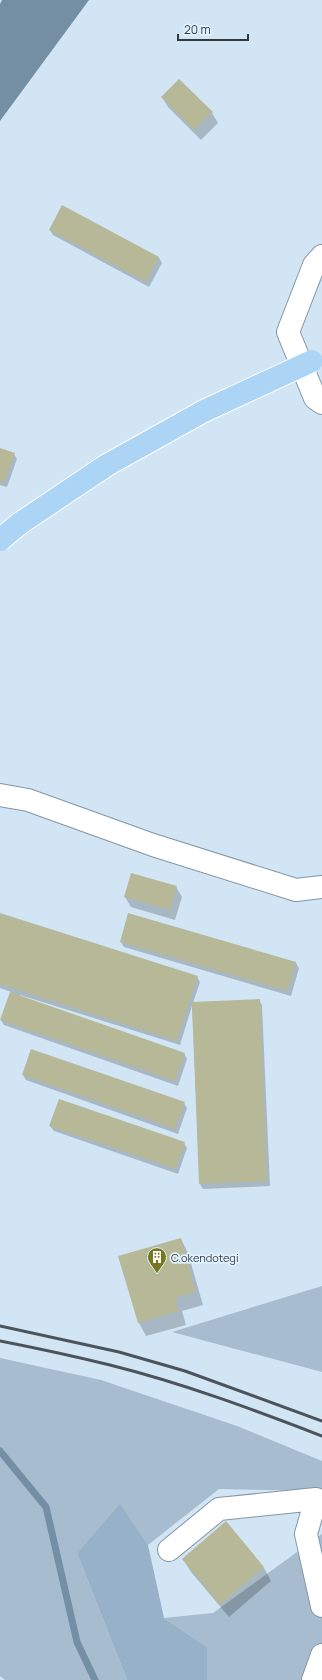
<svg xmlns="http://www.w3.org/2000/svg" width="322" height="1680" font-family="Manrope,sans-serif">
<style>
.green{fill:#a7bcce}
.forest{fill:#97b2c8}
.water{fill:#748ea4}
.shadow{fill:#0003}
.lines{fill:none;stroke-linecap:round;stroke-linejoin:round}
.stream{stroke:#748ea4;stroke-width:7}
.building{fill:#b6b898}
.minor-casing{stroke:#8496a5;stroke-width:24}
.minor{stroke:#fff;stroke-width:22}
.rail{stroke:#4b545c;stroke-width:3}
.major-bridge-casing{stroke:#fff;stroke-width:24;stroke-linecap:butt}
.major-bridge{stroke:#acd5f5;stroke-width:22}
.labels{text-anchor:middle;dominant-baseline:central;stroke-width:3.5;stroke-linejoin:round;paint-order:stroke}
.poi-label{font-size:11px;fill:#31393f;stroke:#e2f2ff;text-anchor:start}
</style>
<rect width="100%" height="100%" fill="#d2e5f5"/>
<!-- green -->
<path class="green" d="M322,1286V1372L172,1332Z
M0,1358L101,1380L237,1426L322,1461V1491L219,1489L148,1545L120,1505L77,1553L127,1680H5L0,1676Z
M322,1534V1680H207V1647L164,1618L213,1613Z"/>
<!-- forest -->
<path class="forest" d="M120,1504L148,1545L164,1618L207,1647V1680H127L77,1553Z"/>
<!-- water -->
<path class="water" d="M2,0H89L0,121V4Z"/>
<!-- shadow -->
<path class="shadow" d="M162,97L212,113L218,123L201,140L168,107Z
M50,230L159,258L162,263L149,287L53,235Z
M0,449L14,454L17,459L7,487L0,485Z
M176,887L182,897L175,920L131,907L125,897Z
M0,914L197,977L200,982L193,1003L259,1000L262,1005L270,1186L203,1189L200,1184L192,1006L180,1045L20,995V996L184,1054L187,1059L178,1086L4,1025L1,1020L11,992L0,988Z
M121,942L296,963L299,968L291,996L124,947Z
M23,1075L184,1103L187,1108L178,1134L26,1080Z
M50,1126L184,1143L187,1148L178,1174L54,1131Z
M181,1239L188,1253L203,1305L182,1311L186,1325L146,1336L139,1323L120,1257Z
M226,1522L264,1568L271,1581L229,1617L191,1572L183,1559Z"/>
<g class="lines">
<!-- stream -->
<path class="stream" d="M0,1451L46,1507L77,1642L95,1680"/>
</g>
<!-- building -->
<path class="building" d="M179,79L213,112L194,130L161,97Z
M62,205L159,257L146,282L49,230Z
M0,448L15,453L4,483L0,481Z
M131,873L177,886L170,910L124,897Z
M0,913L198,976L177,1041L0,984Z
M128,913L296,962L288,991L120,942Z
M10,992L185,1053L175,1081L0,1020Z
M260,999L267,1181L199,1184L192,1002Z
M31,1049L185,1102L175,1129L22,1075Z
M59,1099L185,1142L176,1169L49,1126Z
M181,1238L196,1292L175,1298L179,1311L138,1323L118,1256Z
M226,1521L264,1567L220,1605L182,1559Z"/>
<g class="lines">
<defs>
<path id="minor" d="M322,256L314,265L288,332L315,398L322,403
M0,795L28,800L153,845L296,890L322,887
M316,1499L306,1534L322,1606
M169,1550L219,1509L316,1499L322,1502
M313,1680L322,1655"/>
</defs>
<!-- minor casing -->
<use href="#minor" class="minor-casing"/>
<!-- minor -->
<use href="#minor" class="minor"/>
<!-- rail -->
<path class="rail" d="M0,1326L119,1352L185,1371L322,1421
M0,1341C36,1348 73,1356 110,1365C182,1383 252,1409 322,1436"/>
<defs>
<path id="major-bridge" d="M0,540L19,524L107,465L204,411L312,361"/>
</defs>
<!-- major-bridge casing -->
<use href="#major-bridge" class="major-bridge-casing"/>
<!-- major-bridge -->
<use href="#major-bridge" class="major-bridge"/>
</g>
<!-- icons -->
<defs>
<symbol id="building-pin" viewBox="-11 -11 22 30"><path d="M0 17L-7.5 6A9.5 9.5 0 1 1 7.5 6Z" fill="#76771e" stroke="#e2f2ff"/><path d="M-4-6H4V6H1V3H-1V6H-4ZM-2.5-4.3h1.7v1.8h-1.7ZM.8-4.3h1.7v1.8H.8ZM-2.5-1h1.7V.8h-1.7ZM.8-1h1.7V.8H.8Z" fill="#fff"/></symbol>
</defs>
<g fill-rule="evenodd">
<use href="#building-pin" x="146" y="1246" width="22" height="30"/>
</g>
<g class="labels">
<!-- poi labels -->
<g class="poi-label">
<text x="171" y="1257">C.okendotegi</text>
</g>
</g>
<!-- scale -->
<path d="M178 34v6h70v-6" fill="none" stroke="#31393f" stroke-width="2"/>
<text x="184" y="34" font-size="12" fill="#31393f" stroke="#e2f2ff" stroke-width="3" paint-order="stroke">20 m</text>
</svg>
